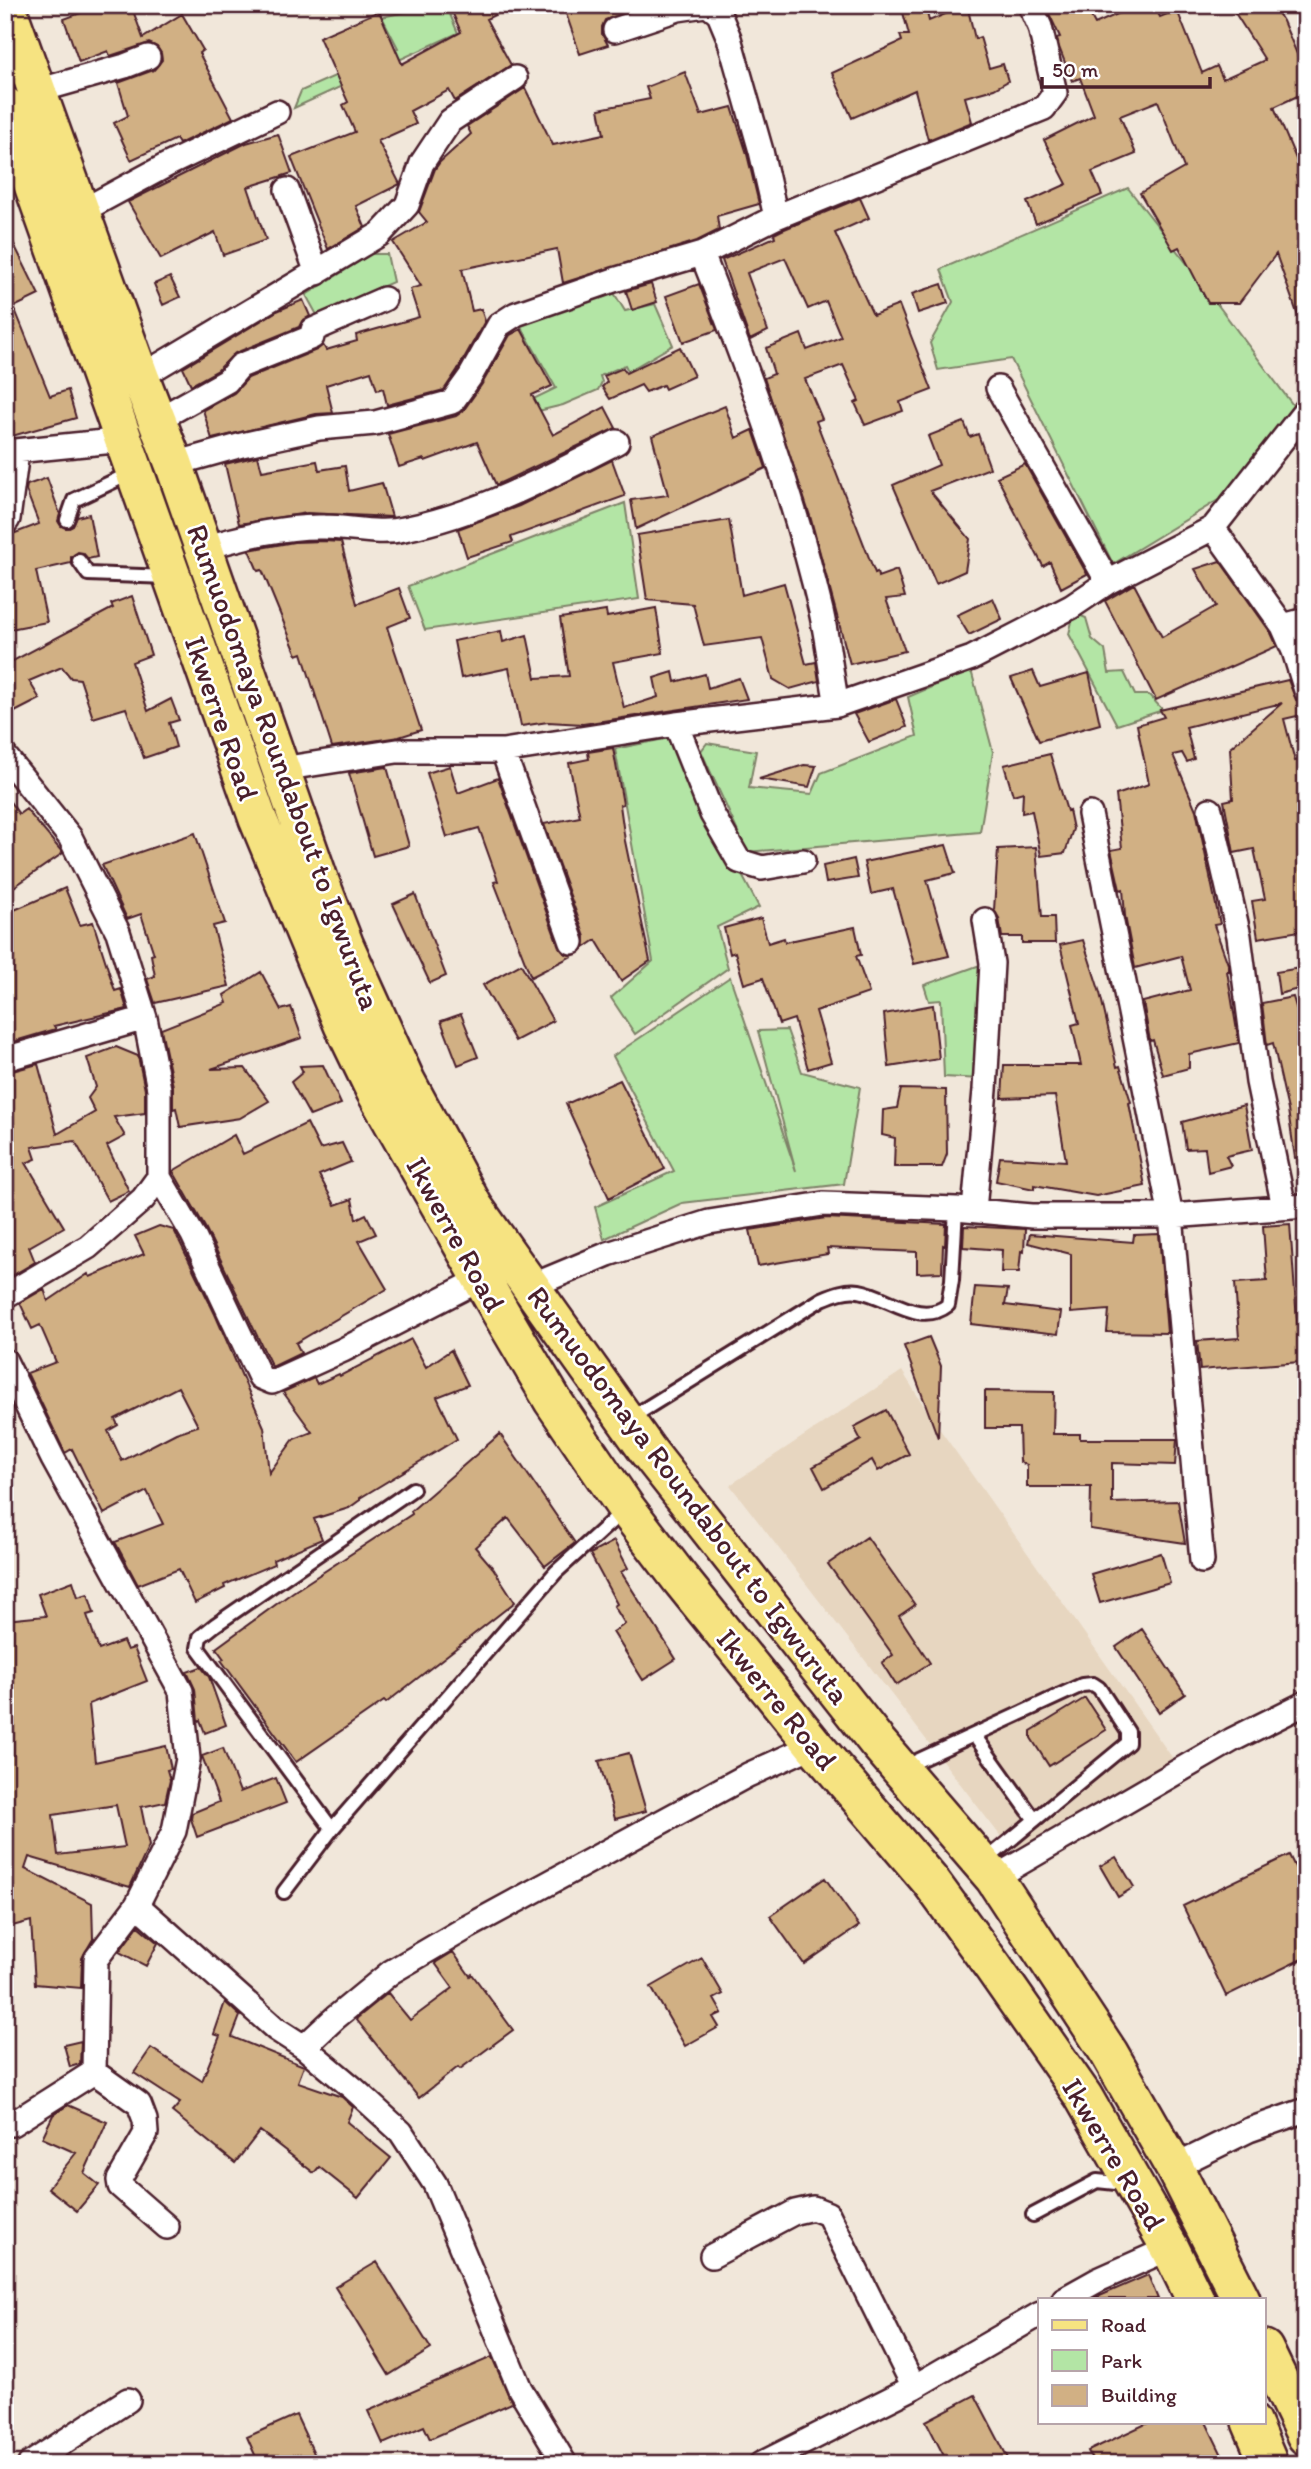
<svg xmlns="http://www.w3.org/2000/svg" width="1311" height="2469" font-family="Itim,sans-serif">
<style>
.built{fill:#e7d6c0}
.green{fill:#b3e5a5;stroke:#7e8268;stroke-width:2}
.building{fill:#d1b084;stroke:#4a1f2b;stroke-width:2;fill-rule:evenodd}
.lines{fill:none;stroke-linecap:round;stroke-linejoin:round}
.lane-casing{stroke:#4a1f2b;stroke-width:18}
.street-casing{stroke:#4a1f2b;stroke-width:28}
.primary-casing{stroke:#4a1f2b;stroke-width:42}
.lane{stroke:#fff;stroke-width:12}
.street{stroke:#fff;stroke-width:23}
.primary{stroke:#f6e381;stroke-width:37}
.labels{text-anchor:middle;dominant-baseline:central;stroke-width:5;stroke-linejoin:round;paint-order:stroke}
.street-label{font-size:30px;fill:#4a1f2b;stroke:#fff}
</style>
<rect width="100%" height="100%" fill="#f1e7da"/>
<filter id="ink" filterUnits="userSpaceOnUse"><feTurbulence type="fractalNoise" baseFrequency=".0143" numOctaves="2"/><feDisplacementMap in="SourceGraphic" scale="14" xChannelSelector="R" yChannelSelector="G"/><feConvolveMatrix kernelMatrix="1 2 1 2 8 2 1 2 1" color-interpolation-filters="sRGB"/></filter>
<g filter="url(#ink)">
<!-- built -->
<path class="built" d="M902,1371L929,1414L1181,1770L1012,1851L730,1485Z"/>
<!-- green -->
<path class="green" d="M437,5H446L458,33L294,108L301,91L398,48L382,17Z
M1128,188L1188,265L1298,412L1238,488L1113,564L1011,359L938,370L930,343L953,302L941,269Z
M371,254H387L393,282L317,315L306,295Z
M614,293L625,311L655,304L673,345L628,371L625,365L600,376L602,382L598,390L563,405L530,413L527,402L556,388L519,323Z
M625,503L639,599L425,630L408,586Z
M1074,613L1086,618L1092,639L1105,650L1109,673L1124,672L1135,695H1149L1163,710L1117,725L1069,634Z
M971,670L993,752L980,832L747,852L701,751L707,743L756,751L749,788L812,794L821,773L917,736L908,697Z
M669,738L759,907L717,927L728,968L635,1034L611,998L653,961L615,749Z
M983,964L981,1079L944,1077L941,1000L929,1001L924,985Z
M730,977L796,1171L758,1031L787,1030L802,1072L860,1087L844,1184L682,1203L604,1239L595,1207L674,1171L613,1056Z"/>
<!-- building -->
<path class="building" d="M102,5H131L143,38L182,14L203,50L199,53L233,118L179,144L176,139L131,160L114,123L128,116L118,83L154,70L162,60L161,53L157,47L149,43L110,56L108,51L79,62L64,19Z
M449,5H516L486,19L511,65L455,101L449,90L410,111L416,124L378,141L400,184L356,206L365,227L328,249L291,157L355,132L343,105L348,102L319,37L379,11L402,64L461,32Z
M563,5H645L605,20L602,27V34L608,45L580,54Z
M901,5H925L929,21L967,5L975,39L980,37L989,68L1003,64L1008,81L994,89L965,97L972,122L928,140L915,90L852,118L832,73L902,41L900,35H909Z
M1045,5H1085L1095,24L1138,5H1154L1160,17L1177,10L1202,73L1217,66L1223,79L1265,60L1230,5H1273L1283,21L1306,75V92L1274,107L1302,173L1296,176L1306,198V329L1303,330L1276,254L1239,303H1208L1179,247L1173,250L1140,193L1184,168L1158,101L1120,116L1136,154L1092,172L1102,195L1036,224L1027,202L1067,184L1044,140L1094,115L1080,78L1072,81L1059,47L1057,38L1060,37Z
M685,72L701,115L732,107L747,154L759,204L717,216L719,230L697,241L563,283L557,249L462,269L472,311L481,309L485,321L458,369L444,390L387,405L383,388L377,390L371,371L326,385L333,413L316,414L212,439L203,410L234,393L248,378L317,350L323,345L326,350L357,341L356,335L419,317L410,289L421,286L393,242L427,222L419,212L435,169L440,162L471,134L467,126L525,88L553,145L604,134L599,109L650,99L646,87Z
M278,134L292,173L248,187L266,240L223,255L215,232L161,259L128,202L246,143Z
M860,198L869,218L835,233L873,315L899,305L932,390L900,402L903,411L865,425L855,403L859,401L843,365L805,379L822,419L816,421L875,573L877,572L878,577L897,570L905,597L886,599L905,651L850,664L810,516L764,378L774,374L766,348L801,334L807,350L841,337L826,301L808,309L785,258L747,273L768,331L750,340L722,260L775,237L774,234L782,230Z
M5,226L39,295L14,307L50,396L68,390L76,418L5,438Z
M170,277L180,297L163,305L154,284Z
M651,284L657,302L632,310L626,291Z
M699,284L717,330L683,342L666,296Z
M942,284L948,303L918,313L912,294Z
M303,300L310,316L302,321L299,327L235,353L218,370L191,385L183,368L277,311Z
M521,329L552,386L532,395L553,435L605,407L616,428L496,485L477,442L425,461L424,459L399,467L388,434L456,416L463,411L482,384L510,335Z
M680,347L694,376L665,389L663,385L646,392L641,385L610,399L602,387L607,382L604,376L623,368L626,373Z
M725,406L736,438L753,430L766,468L636,529L631,500L668,495L652,436Z
M964,422L970,437L978,434L990,468L930,491L970,539L965,571L936,584L893,485L939,465L928,436Z
M258,456L262,471L317,461L319,470L345,466L349,491L382,483L392,517L307,513L239,524L225,464Z
M612,460L625,496L511,537L513,542L467,557L458,529L519,506Z
M1025,464L1087,574L1061,588L1050,562L1043,566L997,477Z
M47,478L60,514L58,521L61,526L69,528L73,526L77,517L89,514L97,557L88,559L83,553L78,552L71,557V563L36,571L47,622L5,630V537L39,524L26,490L27,485Z
M729,520L742,595L784,583L806,664L816,662L819,681L790,689L773,679L762,638L704,646L693,604L647,600L637,535Z
M324,541L341,542L357,604L399,588L410,618L387,627L421,730L399,737L332,747L302,653L297,655L262,570L258,571L249,550L294,542Z
M1220,561L1271,633L1277,646L1156,700L1105,601L1134,584L1162,637L1216,606L1195,569Z
M132,596L151,655L132,662L148,711L171,699L179,720L169,723L176,747L144,758L126,708L93,718L80,679L71,678L62,667L29,681L40,699L5,717V665L113,608L111,604Z
M993,598L1002,619L969,635L957,615Z
M656,608L663,653L613,662L624,708L658,697L654,678L673,672L675,682L705,674L708,688L739,678L747,699L583,724L548,722L521,726L509,668L461,678L454,641L501,631L503,642L527,635L536,678L569,676L560,618L606,611L607,617Z
M1033,671L1040,687L1089,673L1100,724L1039,741L1011,678Z
M1288,680L1296,700L1306,704V714L1284,719L1295,761L1306,759V930L1258,938L1252,901L1265,899L1254,849L1234,853L1224,801L1233,799L1230,748L1282,703L1186,727L1194,759L1187,762L1182,753L1173,755L1196,810L1220,924L1214,925L1229,967V971H1227L1239,1043L1189,1054V1068L1163,1075L1153,1040L1150,1041L1143,1002L1190,990L1181,956L1135,968L1125,916L1123,889L1120,890L1111,850L1122,848L1116,795L1149,784L1137,725L1164,717L1160,710Z
M896,699L907,727L869,742L854,714Z
M613,748L623,804L620,805L625,841L650,961L621,981L596,940L584,948L585,937L544,824L580,817L569,763L589,759L588,752Z
M1050,754L1067,811L1069,810L1073,829L1065,853L1041,856L1032,811L1022,813L1023,792L1013,795L1004,765Z
M804,765L816,766L809,787L759,779Z
M450,766L458,793L498,778L559,947L564,953L572,956L531,977L494,882L498,881L479,828L447,837L427,773Z
M387,767L409,846L373,856L349,773Z
M5,795L19,814L26,809L63,853L5,893Z
M195,833L225,923L213,926L229,986L155,1003L147,979L155,976L151,955L154,954L141,914L127,919L102,865Z
M946,845L955,873L927,880L949,956L914,964L893,889L871,894L864,862Z
M1036,847L1042,917H1054L1055,943H1022V937H1002L999,918L994,910L998,849Z
M854,859L858,878L826,883L823,866Z
M65,888L80,925L93,922L115,991L121,989L127,1009L54,1026L56,1029L5,1044V914Z
M415,894L446,976L430,983L393,904Z
M761,918L768,943L784,938L785,942L855,927L861,955L856,956L869,993L816,1011L831,1062L808,1069L794,1019L779,1024L763,978L744,984L735,952L730,954L724,928Z
M1083,940L1100,993L1117,1067L1120,1066L1131,1102L1129,1103L1145,1186L1096,1196L1034,1185V1189L996,1181L1000,1157L1066,1161L1055,1096L1002,1098L1004,1065H1081L1072,1025L1079,1023L1060,945Z
M521,964L553,1021L515,1041L483,985Z
M1306,967V987L1279,994L1276,972Z
M261,972L281,1010L291,1007L302,1038L211,1069L245,1068L269,1101L240,1118L180,1127L176,1108L173,1109V1086L161,1029L227,1003L224,995Z
M1293,997L1306,1041V1157L1295,1158L1288,1110L1273,1043L1267,1045L1262,1003Z
M933,1005L939,1059L889,1067L884,1014Z
M461,1014L478,1057L458,1065L441,1021Z
M116,1047L138,1056L145,1090V1113L114,1117L125,1136L107,1146L129,1191L108,1201L75,1141L32,1147L36,1159L26,1163L64,1227L29,1247L35,1262L5,1280V1073L38,1064L57,1134L95,1112L88,1098L96,1087L87,1058Z
M323,1065L341,1104L310,1116L291,1082L303,1072L300,1066Z
M620,1080L665,1169L609,1198L566,1104Z
M901,1089L946,1090L947,1154L942,1167H894L895,1138L882,1135L883,1110L897,1108Z
M1244,1105L1252,1150L1226,1156L1231,1166L1208,1172L1205,1148L1186,1149L1182,1122Z
M307,1123L320,1149L342,1143L351,1162L319,1175L335,1205L352,1199L356,1219L366,1214L376,1234L359,1241L387,1289L296,1343L301,1353L272,1367L206,1229L173,1171L234,1135L243,1154Z
M826,1218L946,1224L945,1246L943,1245L942,1272L917,1273V1252L827,1248L828,1254L758,1266L750,1230Z
M1290,1224L1300,1362L1200,1370L1197,1341L1239,1338L1235,1283L1267,1281L1263,1226Z
M159,1226L174,1230L215,1314L264,1427L269,1473L294,1439L312,1432L283,1392L314,1378L317,1384L339,1374L340,1376L411,1339L426,1367L451,1350L468,1385L437,1397L457,1439L360,1498V1500L349,1508L314,1519L322,1539L273,1560L274,1564L224,1585L225,1588L195,1603L179,1569L138,1585L115,1542L163,1524L147,1491L104,1514L72,1449L65,1453L27,1373L56,1362L40,1325L32,1329L20,1303L44,1289L48,1301L88,1274L90,1277L144,1254L135,1236ZM178,1387L198,1426L176,1433L122,1461L108,1431L118,1425L115,1419Z
M964,1226L1025,1229L1024,1252L1021,1251L1019,1272H1001L1002,1250L963,1247Z
M1030,1234L1133,1242L1134,1235L1159,1234L1167,1333L1107,1332L1109,1310L1071,1313V1254L1028,1243Z
M975,1287L1008,1289L1005,1305L1061,1312L1058,1334L971,1324Z
M929,1337L941,1366L938,1438L904,1346Z
M985,1391L1054,1392L1053,1434H1080V1439H1177L1175,1465L1112,1463V1503L1178,1501L1185,1543L1090,1529L1091,1487H1027V1465L1020,1462L1019,1428H985Z
M886,1410L909,1454L878,1471L872,1460L824,1488L813,1467L861,1440L854,1427Z
M500,1434L575,1543L545,1566L508,1518L475,1547L493,1568L515,1602L386,1703L384,1701L296,1762L221,1660L224,1659L216,1648L293,1592L412,1514L411,1511Z
M867,1537L915,1605L899,1616L930,1663L896,1685L882,1663L893,1655L828,1564Z
M614,1541L628,1568L621,1572L676,1659L643,1680L613,1632L625,1624L614,1606L617,1604L590,1554Z
M1161,1553L1170,1583L1100,1603L1091,1574Z
M73,1581L78,1597L88,1594L94,1613L87,1615L99,1650L123,1641L127,1650L134,1648L147,1681L89,1704L95,1762L166,1746L171,1769L167,1770L170,1780L165,1802L141,1807L149,1846L130,1887L29,1857L25,1869L92,1903L93,1939L82,1958L81,1988L35,1984L31,1921L5,1928V1858H9L5,1832V1620L46,1616L38,1594ZM116,1805L125,1847L58,1855L53,1815Z
M1142,1629L1185,1694L1159,1712L1116,1647Z
M201,1667L209,1677L226,1725L205,1733L200,1720L198,1721L195,1689L187,1672Z
M1085,1698L1106,1730L1049,1766L1031,1738V1731Z
M223,1748L240,1792L276,1778L286,1803L197,1837L191,1819L192,1813L219,1802L202,1756Z
M629,1753L646,1811L615,1819L599,1761Z
M1289,1855L1306,1889V1957L1226,1996L1183,1906Z
M1116,1857L1134,1887L1118,1897L1100,1866Z
M825,1878L859,1926L804,1964L770,1916Z
M138,1926L158,1943L146,1966L119,1952Z
M453,1952L470,1976L472,1974L513,2030L460,2069L458,2067L419,2098L356,2019L388,1993L410,2020L453,1988L435,1963Z
M702,1958L723,1994L714,1999L722,2013L713,2017L719,2027L685,2046L651,1987Z
M225,2002L240,2016L232,2037L304,2066L298,2082L342,2097L353,2107L347,2122L391,2158L358,2198L319,2167L314,2173L260,2131L235,2163L172,2112L180,2103L134,2073L151,2048L202,2081L220,2036L214,2034Z
M81,2041L80,2064L70,2067L64,2045Z
M68,2105L107,2122L84,2173L99,2185L77,2211L48,2188L76,2153L42,2138L53,2115Z
M377,2262L431,2349L389,2375L335,2287Z
M1148,2275L1158,2299H1093Z
M492,2357L512,2403L430,2439L424,2426L383,2444L368,2411Z
M975,2395L1011,2464H948L926,2421Z
M296,2415L319,2464H259L247,2437Z
M1150,2422H1206L1222,2455L1204,2464H1094L1088,2451Z"/>
<g class="lines">
<defs>
<path id="lane" d="M67,520L74,500L133,472
M79,561L88,574L168,577
M629,1419L822,1299C834,1294 846,1289 859,1291C889,1296 920,1327 948,1305L952,1280L956,1209
M974,1735L1035,1820
M904,1767L1082,1685L1093,1684L1099,1688L1128,1732V1743L985,1861
M332,1829L198,1648L200,1637L215,1625L413,1489
M284,1892L332,1829L556,1572L623,1511
M1033,2215L1097,2181L1125,2184"/>
<path id="street" d="M708,5L719,14L729,38L761,151L776,217
M615,30L678,9L705,5
M37,91L125,66L148,57
M287,190L317,273
M80,212L167,165L277,112
M702,254C748,371 792,488 821,611C828,642 831,674 837,705
M140,377L380,234L407,205L422,163L450,121L515,78
M998,388L1108,582
M157,420L227,381L240,366L312,337L313,330L384,299
M5,452L124,440
M174,464L242,445L319,428L375,423L452,402L470,377L499,325L516,314L614,280L702,254L776,217L1044,108L1055,93L1040,27L1030,5
M5,523L8,519L17,452
M1213,528L1283,626L1294,651L1306,690
M203,548C243,537 282,526 324,527C350,527 378,535 404,529C479,514 549,477 617,442
M1283,626L1306,620
M676,724L712,814L739,861L762,868L803,861
M503,751L572,942
M5,756L70,837L118,932L145,1018L159,1089V1177L143,1199L88,1247L5,1296
M281,769L397,751H503L676,724L837,705L972,658L1071,607L1108,582L1213,528L1306,410
M1210,810L1239,936L1258,1082L1284,1207
M1090,814L1171,1216L1202,1561
M5,1059L145,1018
M159,1177L193,1235L260,1377L272,1382L343,1350L481,1279
M974,1210L985,1090L992,963L985,920
M529,1287L608,1254L709,1222L823,1204L956,1209L1032,1216H1171L1306,1206
M5,1361L53,1459L181,1691L188,1759L174,1831L137,1905L96,1959L94,2072
M994,1878L1232,1740L1306,1703
M137,1905L276,2029L304,2047L335,2018L391,1972L468,1927L748,1775L814,1745
M304,2047L354,2089L401,2132L435,2184L520,2389L565,2464
M94,2072L139,2104L145,2120L146,2133L119,2180L120,2186L167,2227
M12,2124L94,2072
M1174,2167L1249,2130L1306,2110
M712,2256L795,2212L813,2208L828,2214L914,2387
M1064,2299L1098,2280L1170,2248
M30,2464L128,2400
M761,2464L914,2387L1040,2314"/>
<path id="primary" d="M6,5L140,377L174,464L319,879L345,946L406,1081L474,1207L647,1450L877,1742L994,1878L1109,2053L1174,2167L1241,2299
M5,106L258,819L343,1025L375,1091L501,1313L553,1401L626,1508L681,1580L814,1745L931,1882L993,1967L1083,2096L1170,2248L1195,2299
M1264,2349L1306,2436
M1251,2422L1269,2464"/>
</defs>
<!-- lane casing -->
<use href="#lane" class="lane-casing"/>
<!-- street casing -->
<use href="#street" class="street-casing"/>
<!-- primary casing -->
<use href="#primary" class="primary-casing"/>
<!-- lane -->
<use href="#lane" class="lane"/>
<!-- street -->
<use href="#street" class="street"/>
<!-- primary -->
<use href="#primary" class="primary"/>
</g>
</g>
<g class="labels">
<!-- street labels -->
<g class="street-label">
<text transform="translate(222 718) rotate(71)">Ikwerre Road</text>
<text transform="translate(284 767) rotate(70)">Rumuodomaya Roundabout to Igwuruta</text>
<text transform="translate(456 1234) rotate(61)">Ikwerre Road</text>
<text transform="translate(689 1495) rotate(53)">Rumuodomaya Roundabout to Igwuruta</text>
<text transform="translate(777 1699) rotate(51)">Ikwerre Road</text>
<text transform="translate(1114 2154) rotate(59)">Ikwerre Road</text>
</g>
</g>
<!-- margin -->
<rect width="1311" height="2469" fill="none" stroke="#fff" stroke-width="28"/>
<rect x="14" y="14" width="1283" height="2441" fill="none" stroke="#4a1f2b" stroke-width="2.5" filter="url(#ink)"/>
<!-- legend -->
<rect x="1038" y="2298" width="228" height="126" fill="#ffffff" stroke="#b7a5aa" stroke-width="2"/>
<rect x="1052" y="2320" width="35" height="10" fill="#f6e381" stroke="#b7a5aa" stroke-width="2"/>
<text x="1101" y="2332" font-size="21" fill="#4a1f2b">Road</text>
<rect x="1052" y="2350" width="35" height="21" fill="#b3e5a5" stroke="#b7a5aa" stroke-width="2"/>
<text x="1101" y="2368" font-size="21" fill="#4a1f2b">Park</text>
<rect x="1052" y="2385" width="35" height="21" fill="#d1b084" stroke="#b7a5aa" stroke-width="2"/>
<text x="1101" y="2402" font-size="21" fill="#4a1f2b">Building</text>
<!-- scale -->
<path d="M1042 77v10h168v-10" fill="none" stroke="#4a1f2b" stroke-width="3.5"/>
<text x="1052" y="77" font-size="21" fill="#4a1f2b" stroke="#ffffff" stroke-width="5" paint-order="stroke">50 m</text>
</svg>
